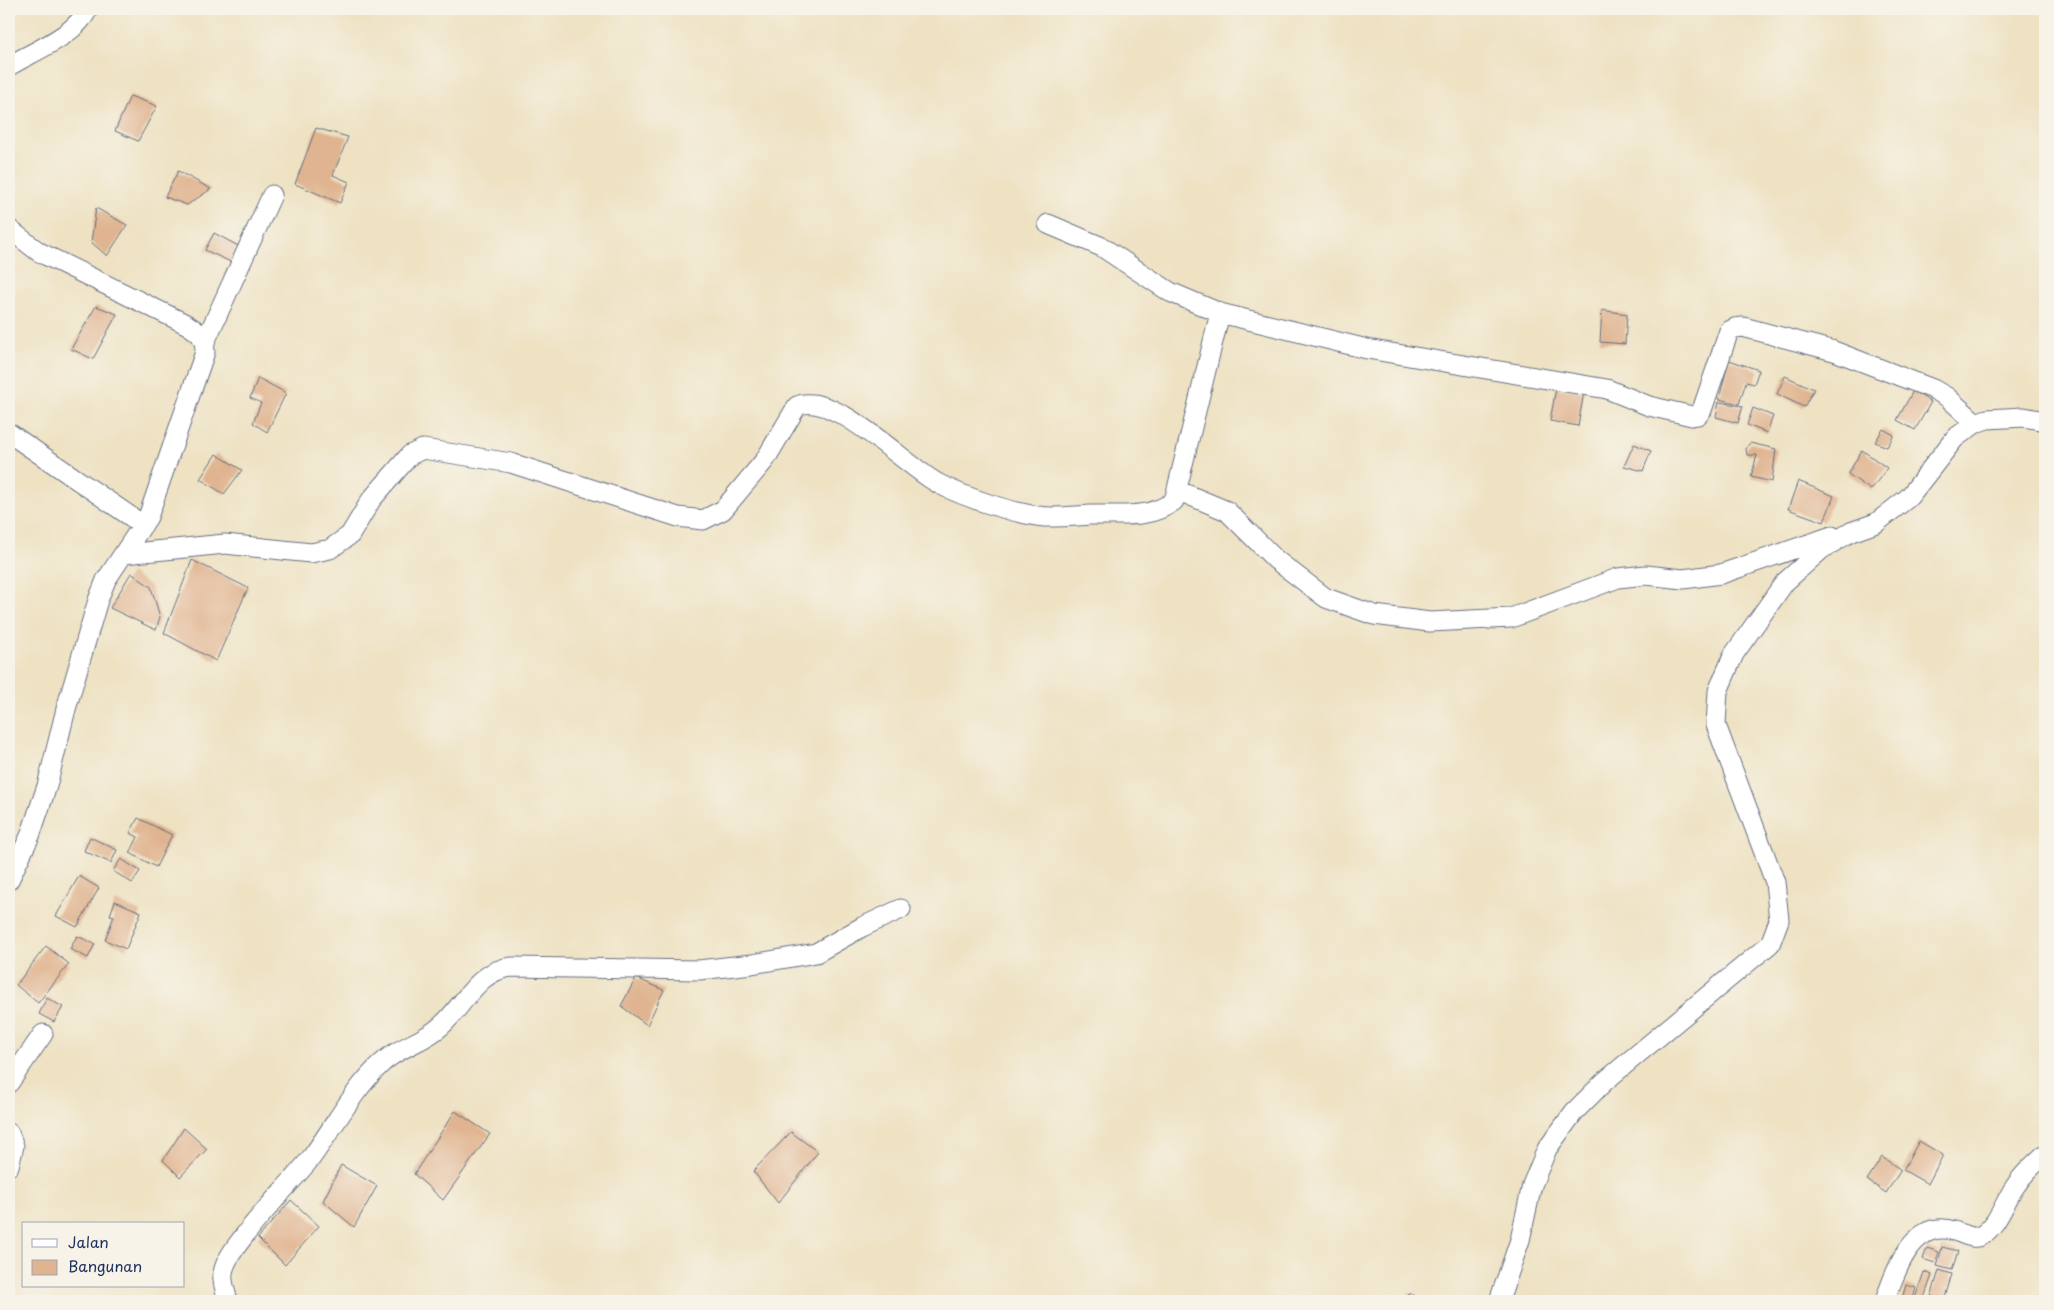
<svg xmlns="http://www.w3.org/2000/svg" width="2054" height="1310" font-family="'Playpen Sans',sans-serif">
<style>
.building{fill:#e0b490}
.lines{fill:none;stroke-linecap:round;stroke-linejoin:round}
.street-casing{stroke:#656e81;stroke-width:21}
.street{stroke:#fff;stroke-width:19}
</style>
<rect width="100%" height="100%" fill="#f7f3e8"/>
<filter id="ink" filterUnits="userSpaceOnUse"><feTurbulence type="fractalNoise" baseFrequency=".02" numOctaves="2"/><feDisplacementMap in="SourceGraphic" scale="10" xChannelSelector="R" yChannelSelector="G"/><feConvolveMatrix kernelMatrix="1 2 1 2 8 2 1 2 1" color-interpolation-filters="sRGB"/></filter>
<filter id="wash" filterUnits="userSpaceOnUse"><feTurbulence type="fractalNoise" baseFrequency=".0096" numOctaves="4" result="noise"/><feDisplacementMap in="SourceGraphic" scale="20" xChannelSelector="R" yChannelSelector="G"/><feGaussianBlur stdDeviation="1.12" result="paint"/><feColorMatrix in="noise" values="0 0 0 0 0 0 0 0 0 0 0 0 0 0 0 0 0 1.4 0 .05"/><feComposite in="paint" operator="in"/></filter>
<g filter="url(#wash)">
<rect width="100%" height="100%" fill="#eee2c3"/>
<g id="blocks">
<!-- building -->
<path class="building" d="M130,96L157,106L138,141L115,131Z
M316,128L348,137L333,175L349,182L340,203L295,184Z
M178,171L211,189L187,205L165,197Z
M96,208L127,225L107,256L91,242Z
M214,233L242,248L235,264L205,250Z
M96,306L117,314L93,359L71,349Z
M1602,310L1627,314L1625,344L1600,342Z
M1729,360L1759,370L1754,384L1746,382L1739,404L1719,399Z
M1785,376L1814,389L1804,407L1777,394Z
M258,378L286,393L267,432L253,423L261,403L250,398Z
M1556,388L1584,392L1578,426L1550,421Z
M1913,391L1931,402L1915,430L1897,420Z
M1719,402L1743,406L1738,423L1716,417Z
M1753,408L1773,416L1767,433L1747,425Z
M1883,429L1894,435L1887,447L1875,442Z
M1750,443L1776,449L1772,482L1751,477L1757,455H1747L1746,448Z
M1634,444L1651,451L1643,471L1624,466Z
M1862,450L1887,468L1871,490L1848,474Z
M216,454L242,470L224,494L200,479Z
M1798,481L1834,496L1824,522L1788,509Z
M192,560L248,588L216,661L164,633Z
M131,573L151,587L160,617L156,630L110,608Z
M138,818L172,835L156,867L130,853L138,837L130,833Z
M90,837L117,850L111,863L84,851Z
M121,859L140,871L132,883L113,871Z
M79,876L99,888L77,927L56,916Z
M115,901L141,912L126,949L105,940L114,916L110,915Z
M77,936L95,944L88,958L70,949Z
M46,946L69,964L38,1003L16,985Z
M636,978L664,990L647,1025L621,1006Z
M47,998L63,1007L54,1022L39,1014Z
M455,1111L490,1134L443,1200L414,1174Z
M184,1128L207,1149L180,1177L163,1160Z
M791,1132L818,1152L778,1203L753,1171Z
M1919,1141L1943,1155L1928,1184L1903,1170Z
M1882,1157L1901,1170L1886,1193L1867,1180Z
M341,1165L377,1186L354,1227L323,1201Z
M291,1200L319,1226L285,1265L258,1238Z
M1942,1247L1958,1251L1952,1270L1937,1266Z
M1927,1248L1939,1252L1935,1263L1923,1259Z
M1939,1270L1952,1274L1944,1301H1930Z
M1924,1272L1932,1275L1923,1301H1914Z
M1906,1285L1916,1288L1912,1301H1901Z
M1410,1293L1420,1301H1403Z"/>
</g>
</g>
<g filter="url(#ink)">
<use href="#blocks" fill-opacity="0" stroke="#656e81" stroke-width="1"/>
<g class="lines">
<defs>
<path id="street" d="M9,66C34,51 76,35 88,9
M1048,224L1102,247L1170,292L1220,313L1367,349L1607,389L1649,406L1692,416L1698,415L1702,410L1729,331L1735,328L1743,327L1834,351L1933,389L1947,397L1976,423
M9,229L39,252L186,324C199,332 205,336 205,352L148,517L106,580L98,600L66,709L47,786L30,836L9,880
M205,342L272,195
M9,433L143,525
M1179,491L1227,511L1276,560L1326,598L1374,615L1430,622L1511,618L1618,578L1646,575L1683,579L1721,574L1832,536
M124,554L225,544L311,553L330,549L350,535L371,500L410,455L423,449L511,463L678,517L703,520L723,510L765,460L797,406C833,389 906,467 939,484C964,497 1010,512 1037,516C1055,519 1072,516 1090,515C1120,514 1148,520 1174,501L1220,313
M9,1083L43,1034
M9,1133L14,1146L9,1166
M228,1301C222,1280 219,1273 231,1254C254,1219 285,1190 311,1158C334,1127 353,1090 381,1064C398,1047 424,1042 441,1026C465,1005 477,970 512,967L699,970L752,964L816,953L862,927L901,909
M1499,1301L1520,1240L1532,1185L1547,1149L1574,1112L1604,1082L1770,944L1779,920L1775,882L1716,725L1718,691L1734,654L1785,582L1822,549L1851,532L1876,523L1909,497L1955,438L1976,423L1987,419L2024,417L2045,421
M1885,1301C1895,1271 1913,1218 1954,1231C1963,1233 1973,1241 1982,1235C1998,1225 2004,1203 2014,1188C2023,1174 2033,1165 2045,1154"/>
</defs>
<!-- street casing -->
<use href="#street" class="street-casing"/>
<!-- street -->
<use href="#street" class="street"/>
</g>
</g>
<!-- margin -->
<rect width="2054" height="1310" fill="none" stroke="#f7f3e8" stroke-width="30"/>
<!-- legend -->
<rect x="22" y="1222" width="162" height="65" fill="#f7f3e8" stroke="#9fa5b1"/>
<rect x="32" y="1239" width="25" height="8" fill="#ffffff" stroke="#9fa5b1"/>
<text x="68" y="1248" font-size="15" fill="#1b2f5e">Jalan</text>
<rect x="32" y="1260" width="25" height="15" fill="#e0b490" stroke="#9fa5b1"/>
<text x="68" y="1272" font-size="15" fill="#1b2f5e">Bangunan</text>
</svg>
